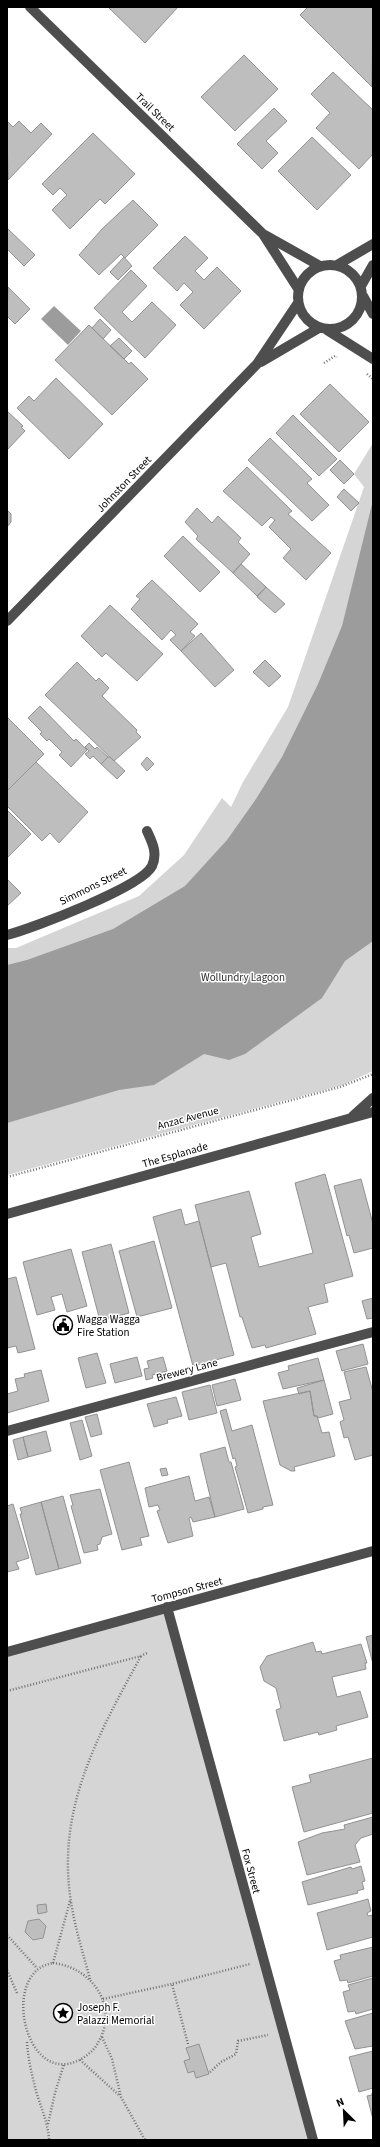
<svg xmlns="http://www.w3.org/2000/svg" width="380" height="2147" font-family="'Source Sans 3',sans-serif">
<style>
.green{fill:#d5d5d5}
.water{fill:#9c9c9c}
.building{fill:#bebebe;stroke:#929292}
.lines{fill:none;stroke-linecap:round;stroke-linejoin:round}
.path{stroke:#707070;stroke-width:2.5;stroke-dasharray:1 2;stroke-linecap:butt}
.minor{stroke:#4e4e4e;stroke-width:10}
.labels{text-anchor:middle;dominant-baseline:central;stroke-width:3;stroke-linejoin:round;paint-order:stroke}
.street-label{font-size:11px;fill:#000;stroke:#fff}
.park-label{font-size:11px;fill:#2c2c2c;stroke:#fff}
.poi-label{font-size:11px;fill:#000;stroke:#fff;text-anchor:start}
</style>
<rect width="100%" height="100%" fill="#fff"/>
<!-- green -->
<path class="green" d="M373,443V1071L343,1085L7,1175V948H16L139,896L184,855L222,798L231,807L243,782L288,707L364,487L354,474Z
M167,1607L313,2140H7V1652Z"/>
<!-- water -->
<path class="water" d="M54,306L81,331L68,345L41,319Z
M373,500V941L345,961L322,998L245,1054L229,1060L204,1054L154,1085L119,1090L7,1123V965L27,960L113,929L185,886L227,840L256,799L282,757L318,684L342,626Z"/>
<!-- building -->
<path class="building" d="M108,7H178L145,43Z
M308,7H373L372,87L300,15Z
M244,55L278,89L235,131L201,97Z
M333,72L373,110V154L359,169L316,128L330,113L311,94Z
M274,108L287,121L266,141L278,153L262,169L237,144Z
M7,121L13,127L19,121L31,133L41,123L52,134L8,180Z
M93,133L135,174L105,204L100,199L70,229L52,210L67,195L60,188L53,195L42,184Z
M312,137L351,175L317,210L278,171Z
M133,200L158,225L125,258L121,254L99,275L79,255L102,229Z
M7,228L35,255L24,266L7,249Z
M185,236L208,258L195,271L204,280L217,267L241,291L204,329L180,305L193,292L184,283L177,291L153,268Z
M124,257L132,266L118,280L110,272Z
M131,270L147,286L122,312L132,322L152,302L176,325L145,358L94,308Z
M8,287L30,309L15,324L7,316Z
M100,319L111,330L103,339L92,328Z
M89,325L129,364L131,362L148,379L112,415L55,360Z
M119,338L132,351L124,359L110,346Z
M56,378L103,424L69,459L17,408L29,396L34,401Z
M330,384L369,422L339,452L300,414Z
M7,411L23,426L21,427L25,431L7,450Z
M293,415L337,459L319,476L276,433Z
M270,438L312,479L307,483L329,505L312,521L248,460Z
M340,460L354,474L344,484L330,470Z
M247,467L292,511L288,514L331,553L306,580L283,558L291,549L269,527L275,520L271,517L262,526L223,491Z
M344,489L359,503L351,511L337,497Z
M197,508L212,523L218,516L241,538L238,542L250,554L233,573L196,539L198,536L185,522Z
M7,510L11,514V522L7,527Z
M183,536L220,572L200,592L164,556Z
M241,564L266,587L257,596L233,573Z
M152,580L198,624L190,632L195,636L181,651L170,640L176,635L171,630L162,640L131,609L140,599L136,596Z
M266,587L285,604L275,613L257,597Z
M110,605L163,654L137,681L106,653L102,657L81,636Z
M201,633L234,670L215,687L181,651Z
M265,660L281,676L269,687L253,672Z
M77,662L96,681L99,678L109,688L102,696L137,730L136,732L141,737L114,761L45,695Z
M40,706L74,741L76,739L87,750L71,767L59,755L62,752L49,739L47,741L40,734L42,732L28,718Z
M7,717L44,754L7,791Z
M89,743L95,749L97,747L108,757L101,764L93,756L90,759L85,754L89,751L85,747Z
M108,757H110L125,771L117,779L101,764Z
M147,757L154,764L147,771L141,764Z
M36,762L88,812L59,843L50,833L42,841L7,806V791Z
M7,810L31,834L7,858Z
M7,879L21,893L7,906Z
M325,1174L353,1276L324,1284L328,1302L308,1307L316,1334L266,1348L265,1345L252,1348L242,1317H240L226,1263L211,1267L195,1205L249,1191L261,1234L251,1237L259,1267L313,1253L295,1183Z
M361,1179L373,1224V1248L354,1253L349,1235L347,1236L334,1186Z
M181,1209L185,1225L199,1221L234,1355L193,1366L153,1217Z
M154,1241L172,1308L137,1317L119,1251Z
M111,1244L129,1313L100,1321L82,1252Z
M71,1249L87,1306L67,1312L62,1294L51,1297L55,1310L37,1315L23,1262Z
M16,1277L35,1349L18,1353L16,1346L7,1348V1279Z
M373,1298V1318L367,1319L362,1301Z
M363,1344L368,1364L342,1371L336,1351Z
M97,1353L106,1383L86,1388L78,1358Z
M137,1357L142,1376L115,1383L110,1364Z
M163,1357L167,1371L152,1375L153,1378L146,1380L144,1369L149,1368L147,1361Z
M318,1358L324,1380L283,1389L278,1373L289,1370L288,1366Z
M366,1367L373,1392V1455L355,1460L348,1437L344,1438L340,1422L344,1420L339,1402L351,1399L344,1372Z
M41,1370L49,1401L7,1413V1394L18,1391L15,1379L25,1377L24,1374Z
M235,1379L241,1400L217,1406L212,1385Z
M324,1380L333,1414L318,1418L317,1416H314L310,1391L299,1394L297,1388Z
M210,1385L217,1413L189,1420L182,1392Z
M310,1391L314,1416H317L322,1433L329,1432L335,1456L294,1467L295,1471H291L280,1465L263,1401Z
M176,1397L182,1416L167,1420L168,1423L154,1427L147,1404Z
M226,1409L232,1431L252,1425L273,1505L263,1507V1509L248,1513L235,1467L237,1466L235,1458L233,1459L220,1411Z
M97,1414L102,1434L91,1437L85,1417Z
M82,1420L92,1456L80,1460L70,1423Z
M46,1431L51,1451L28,1457L23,1437Z
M23,1437L28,1457L18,1460L13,1440Z
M225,1447L229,1462H231L244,1509L215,1517L200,1454Z
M129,1462L149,1536L140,1538L142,1545L122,1550L100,1470Z
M166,1468L168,1475L162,1476L160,1469Z
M189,1476L195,1501L209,1497L215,1517L193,1522L191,1517L189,1518L193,1536L168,1543L157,1511L160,1510L158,1505L149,1507L145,1488Z
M100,1489L112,1534L102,1537L100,1544L97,1545L98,1550L84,1553L71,1506L73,1505L70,1495Z
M63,1496L81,1563L59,1569L41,1502Z
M41,1502L59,1569L36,1575L20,1514H22L20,1508Z
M13,1504L29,1558L16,1562L19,1569L7,1572V1506Z
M373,1635V1664L366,1637Z
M313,1642L316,1652L321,1651L322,1654L361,1644L367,1663H365L366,1669L332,1677L337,1697L360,1691L368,1717L336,1726L337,1730L319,1735L318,1732L284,1741L276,1710L281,1708L276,1688L264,1681L260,1667L267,1656Z
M373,1758V1813L304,1832L292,1787L311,1782L309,1775Z
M373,1817V1834L361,1838L355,1845L360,1862L307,1875L298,1842L322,1833L345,1829L344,1825Z
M361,1866L365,1881L362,1882L364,1889L357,1891L358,1893L308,1905L302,1882L351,1867L352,1869Z
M368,1899L371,1911L367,1913L368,1916L373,1915V1937L327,1950L317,1913Z
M46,1904L47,1912L38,1914L37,1905Z
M39,1919L46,1926L43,1938L33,1940L25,1932L28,1921Z
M373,1947V1976L348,1983L347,1980L340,1981L334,1961L341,1959L340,1955Z
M373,1978V2009L356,2014L355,2011L348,2012L343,1992L350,1990L348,1985Z
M373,2013V2046L355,2049L345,2021Z
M199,2044L209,2074L196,2078L194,2071L188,2073L184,2061L190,2059L186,2048Z
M373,2051V2088L359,2092L349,2057Z
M372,2093H373V2119L367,2096L372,2095Z"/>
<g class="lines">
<!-- path -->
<path class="path" d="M324,363L335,356L337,357
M367,374L373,379
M7,1177L340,1087L373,1074
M7,1691L141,1656L147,1653
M7,1935L36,1967
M53,1963C91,1967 119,2005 99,2041C95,2050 86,2057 77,2061C24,2085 0,1971 53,1963Z
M53,1963L70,1901
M7,1970L17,1993
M90,1979C83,1953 75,1928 71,1902C56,1809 98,1735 141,1656
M103,1999L172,1984
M102,2037L112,2059L121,2097L145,2140
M27,2042C28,2059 32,2075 36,2091C41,2108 48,2122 49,2140
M188,2044L172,1984L250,1964
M80,2060L120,2096
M210,2072L221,2062L236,2054L238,2041L268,2035
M48,2124L55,2093L64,2064"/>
<!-- minor -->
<path class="minor" d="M30,7L263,234L299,290
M265,235L320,266
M298 297a32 32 0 1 1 64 0a32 32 0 1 1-64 0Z
M337,265L373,244
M361,286L373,265
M363,296L373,314
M327,330L373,359
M261,362L319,328
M7,621L257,364L298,303
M7,935C33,928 142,887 152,866C158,853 152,842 147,831
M353,1116L373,1098
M7,1214L373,1112
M7,1431L373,1332
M167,1607L313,2140
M7,1652L373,1551"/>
</g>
<!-- icons -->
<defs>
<symbol id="civic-ring" viewBox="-11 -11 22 22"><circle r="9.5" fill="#fff" stroke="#000" stroke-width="1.5"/><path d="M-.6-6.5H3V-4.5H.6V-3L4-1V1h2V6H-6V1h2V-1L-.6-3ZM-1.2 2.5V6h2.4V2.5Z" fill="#000"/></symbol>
<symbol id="sight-ring" viewBox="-11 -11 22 22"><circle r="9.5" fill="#fff" stroke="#000" stroke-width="1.5"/><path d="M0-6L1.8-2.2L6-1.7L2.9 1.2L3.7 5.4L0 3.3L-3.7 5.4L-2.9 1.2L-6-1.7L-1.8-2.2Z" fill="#000"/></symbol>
</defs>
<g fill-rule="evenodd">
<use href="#civic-ring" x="52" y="1314" width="22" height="22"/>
<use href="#sight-ring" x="52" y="2002" width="22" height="22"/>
</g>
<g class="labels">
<!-- street labels -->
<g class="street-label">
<text transform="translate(155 112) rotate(44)">Trail Street</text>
<text transform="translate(124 484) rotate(-46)">Johnston Street</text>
<text transform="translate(93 886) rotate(-26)">Simmons Street</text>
<text transform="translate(188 1118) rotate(-15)">Anzac Avenue</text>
<text transform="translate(175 1155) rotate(-16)">The Esplanade</text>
<text transform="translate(187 1370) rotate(-15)">Brewery Lane</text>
<text transform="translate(187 1590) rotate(-15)">Tompson Street</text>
<text transform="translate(251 1871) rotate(75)">Fox Street</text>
</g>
<!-- park labels -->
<g class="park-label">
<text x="243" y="977">Wollundry Lagoon</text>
</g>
<!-- poi labels -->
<g class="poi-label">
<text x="77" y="1319">Wagga Wagga<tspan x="77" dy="13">Fire Station</tspan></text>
<text x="77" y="2007">Joseph F.<tspan x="77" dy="13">Palazzi Memorial</tspan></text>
</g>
</g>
<!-- border -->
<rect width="380" height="2147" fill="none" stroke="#000000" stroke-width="16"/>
<!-- north arrow -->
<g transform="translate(344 2111) rotate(336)" stroke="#ffffff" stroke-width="3" paint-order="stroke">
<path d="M0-3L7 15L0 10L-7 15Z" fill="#000000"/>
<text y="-6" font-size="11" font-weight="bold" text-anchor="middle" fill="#000000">N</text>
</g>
</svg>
